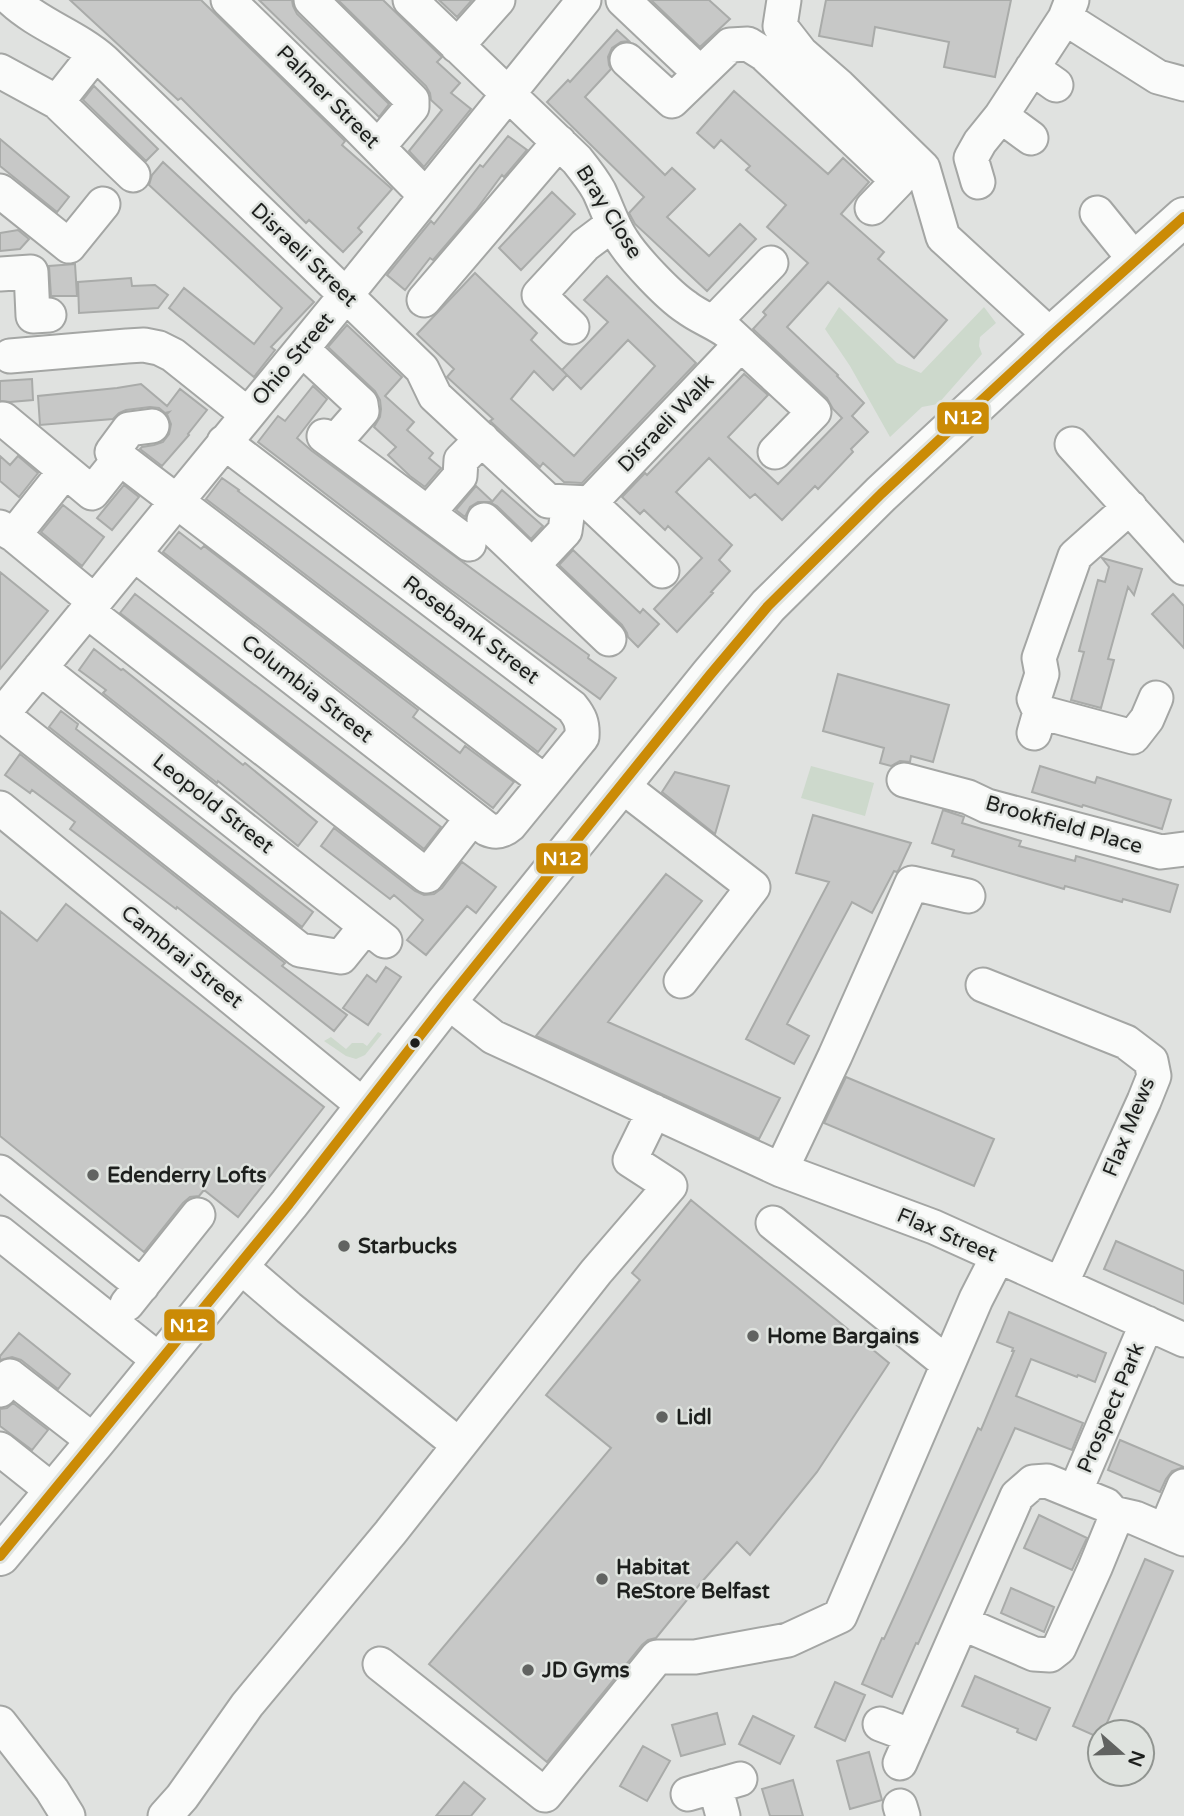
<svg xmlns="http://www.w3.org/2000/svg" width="1184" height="1816" font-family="'Varela Round',sans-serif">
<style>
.green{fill:#cdd9cc}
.building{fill:#c7c8c7;stroke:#a9aba9;stroke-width:2}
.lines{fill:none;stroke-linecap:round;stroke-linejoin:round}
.minor-casing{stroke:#a4a6a4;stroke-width:37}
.major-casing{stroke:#a4a6a4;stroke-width:42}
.minor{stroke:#fafbfa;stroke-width:33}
.major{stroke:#fafbfa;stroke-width:38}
.bus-1-casing{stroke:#dfe3df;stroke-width:16}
.bus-1{stroke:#cb8b06;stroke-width:10}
.bus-dot{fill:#1d1f1d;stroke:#dfe3df;stroke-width:2.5}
.poi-dot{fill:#616361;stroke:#dfe3df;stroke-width:2.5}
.labels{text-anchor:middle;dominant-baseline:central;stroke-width:5;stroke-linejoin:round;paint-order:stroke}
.street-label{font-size:21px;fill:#1d1f1d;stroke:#dfe3df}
.poi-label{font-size:21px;font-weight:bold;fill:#1d1f1d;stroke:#dfe3df;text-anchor:start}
.line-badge{stroke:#dfe3df;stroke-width:2.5}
.badge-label{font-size:19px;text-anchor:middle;font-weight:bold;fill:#fff}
</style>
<rect width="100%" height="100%" fill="#e0e2e0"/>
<!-- green -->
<path class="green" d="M839,307L897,363L921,373L984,307L996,323L980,337L979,346L982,354L938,404L922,407L890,437L850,366L825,329Z
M811,766L874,783L865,816L801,798Z
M378,1032L382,1034L365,1055L356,1059L346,1056L324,1041L331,1037L346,1049L352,1043H363L367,1046Z"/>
<!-- building -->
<path class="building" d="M70,0H201L345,141L342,145L392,189L358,228L362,232L343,252L309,220L306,223L181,98L178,100Z
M259,0H292L293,6L297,14L389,104L379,117Z
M338,0H383L442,57L437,62L460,83L451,93L471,109L424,167L409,151L442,110L431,100L430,93L426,86Z
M439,0H472L457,17Z
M651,0H709L730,19L700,47Z
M826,0H1011L995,77L944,67L949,42L875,27L872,46L819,36Z
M617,30L629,41L621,42L612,48L608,57L609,65L611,69L585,97L665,175L672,168L695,189L667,217L709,256L740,224L756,239L707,291L635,224L629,213L644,197L547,102L568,80L570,82Z
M94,86L158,149L146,161L83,100Z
M734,91L828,174L843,158L869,182L841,214L884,252L878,259L947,320L914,358L828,282L787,327L838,375L837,376L864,403L852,416L868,432L851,449L853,452L818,489L815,486L782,520L755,494L750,498L709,458L676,492L732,545L719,560L730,571L711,592L713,593L677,632L654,609L702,558L668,526L665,530L644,510L640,514L622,497L645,473L647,475L744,374L768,395L728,437L778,484L842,418L833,409L827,398L753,329L766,315L763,312L808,263L767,227L786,205L746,170L750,166L721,140L714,148L697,133Z
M508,136L527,150L504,177L502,175L476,210L433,260L430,258L405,290L387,275L431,221L434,224L480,165L483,167Z
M0,139L69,197L57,212L0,166Z
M163,162L314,302L271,347L275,350L254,377L169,308L184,288L254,344L282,308L149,185L152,175Z
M552,192L575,214L521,270L499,248Z
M18,230L29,239L20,249L0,251V233Z
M75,264L77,296H51L49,266Z
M475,273L537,333L531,340L567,375L553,390L534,371L511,399L574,456L655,366L628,340L581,389L562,370L608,322L584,300L607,276L696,363L582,483L564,482L543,463L540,467L490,421L493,419L447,377L454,369L417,334Z
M131,278L132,286L155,285L168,295L158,308L79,313L78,282Z
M347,325L402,377L385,396L414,422L407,430L433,453L429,458L441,468L425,487L410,476L388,455L396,447L374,427L380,417L381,409L380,400L375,391L328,347Z
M32,379L33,400L10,402L0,401V381Z
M141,384L167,406L180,389L207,410L188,434L189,435L162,466L140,449L142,447L154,445L163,442L169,434L171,424L167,414L169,412L165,413L159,408L150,407L126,410L119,413L113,419L40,425L38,396L117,388Z
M313,386L327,399L297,438L312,451L589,655L588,658L616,678L600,699L444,585L258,442L278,416L285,421Z
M0,456L10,465L18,456L38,473L19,497L0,481Z
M222,478L239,490L238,491L556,729L538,752L206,499Z
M124,485L139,497L112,530L97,518Z
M476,486L492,501L491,502H478L470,507L465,517L456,510Z
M502,490L543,526L531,539L497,506L491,503Z
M63,505L104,537L82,566L41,532Z
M179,532L201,549L204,546L418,710L413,717L460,753L465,746L514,782L493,808L163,552Z
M573,550L640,613L643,609L659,624L638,647L628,637L627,633L622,625L559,565Z
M1102,558L1142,569L1134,595L1128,587L1108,659L1114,660L1101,708L1071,700L1084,652L1079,651L1098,580L1105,582L1109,567Z
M0,572L48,611L0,669Z
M135,594L441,827L424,849L120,613Z
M1173,594L1184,606V648L1152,614Z
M94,649L121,670L123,669L243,765L245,763L317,822L298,846L218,781L217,783L136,719L103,693L106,690L79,670Z
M838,674L949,705L933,762L911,756L910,762L900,761L891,766L880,763L884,748L823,731Z
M61,711L78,724L76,729L313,912L302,927L49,727Z
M20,754L285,963L282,966L347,1015L334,1031L177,907L176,909L70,829L75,822L32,790L30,793L5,775Z
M1040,766L1095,783L1097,777L1171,800L1162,829L1083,805L1082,807L1032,792Z
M675,772L729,786L715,834L662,792Z
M943,810L964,817L962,823L1021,841L1019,846L1075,861L1076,856L1178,885L1170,912L1123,899L1122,902L1065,886L1064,889L952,856L954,850L932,843Z
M813,815L911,843L899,869L897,872L894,871L872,913L852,902L787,1024L809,1036L794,1064L746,1039L829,882L796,873Z
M334,828L415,891L424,895L434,894L442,888L462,862L496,887L476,913L467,906L426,955L407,940L423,920L394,895L390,899L321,846Z
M666,874L702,901L608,1022L780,1098L759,1139L536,1036Z
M66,904L324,1107L238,1217L204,1190L199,1196L190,1197L183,1203L144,1252L0,1136V911L37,941Z
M386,967L401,977L368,1025L343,1008L367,975L376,982Z
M846,1077L994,1139L974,1186L824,1123Z
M691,1200L889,1363L817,1472L750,1555L737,1542L700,1584L656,1638L648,1640L642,1645L547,1762L429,1664L611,1448L546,1395L640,1280L632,1273Z
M1116,1241L1184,1271V1304L1104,1269Z
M1009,1312L1106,1353L1095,1382L1078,1375L1077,1377L1031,1359L1016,1396L1083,1423L1072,1450L1015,1428L918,1644L916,1643L892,1697L862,1684L882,1638L884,1639L904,1595L978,1428L981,1430L1014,1351H1012L1013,1348L997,1342Z
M19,1333L70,1374L58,1389L21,1360L12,1357L0,1360V1356Z
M13,1403L48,1430L32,1450L0,1426V1409L7,1408Z
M1120,1440L1184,1467L1172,1471L1166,1479L1160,1492L1108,1470Z
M1039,1515L1087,1538L1072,1570L1024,1548Z
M1145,1559L1173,1571L1103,1732H1100V1738L1073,1726Z
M1011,1588L1054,1607L1044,1632L1001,1613Z
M975,1676L1050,1708L1036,1740L1017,1732L1018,1729L962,1706Z
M835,1682L865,1695L845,1741L815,1727Z
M717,1713L725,1744L681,1756L672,1725Z
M753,1716L794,1736L780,1764L739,1744Z
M643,1746L670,1761L647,1801L620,1786Z
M869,1752L882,1800L850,1809L837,1761Z
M793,1780L803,1816H770L762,1789Z
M464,1782L485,1799L471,1816H436Z"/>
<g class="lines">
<defs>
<path id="minor" d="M12,0C39,25 76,36 104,61L422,369L435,396L548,501L590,503
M228,0L354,123L426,196
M311,0L412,100V107L378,147
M410,0L577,160C585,170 593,180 599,191C607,208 612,225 622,240C634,259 668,295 686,307C699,317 714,322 728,332L814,412L775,452
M623,0L700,73
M784,0L780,26L801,53L839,86L923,168L943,237L1051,336
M1065,18L1158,77L1184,84
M457,46L498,0
M627,60L672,101L730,45L748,44L764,54L898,181L872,208
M1032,68L1056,85
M0,71L57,102L133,175
M57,102L95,54
M1031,138L1001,116L1065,18L1072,0
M978,182L971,158L980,142L1001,116
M0,191L69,246L103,204
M1097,213L1135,260
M0,274L31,272L33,316L49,315
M424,300L559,142
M714,322L771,263
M572,327L539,295L585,245L613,224
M302,349L361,404L362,411L334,443
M10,356L127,346L144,345L159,348L173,355L247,414
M3,419L92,493L120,458
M152,426L129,429L112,452L545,782
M324,436L469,544
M1072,444L1184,568
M590,503L741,344
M590,503L662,571
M428,513L460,476L461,460L482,439
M484,520L609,639
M0,527L14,535L94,601
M14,535L65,471
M134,554L487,829C496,833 502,832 510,825L582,737C583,723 580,717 572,707L224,442
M532,566L565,531L569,502
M87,611L427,876L472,818
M40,668L385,941
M1040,712L1133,737L1147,719L1156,698
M2,715L300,950L341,957L366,926
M0,717L346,295L584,0
M1034,733L1040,712L1034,699L1042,674L1039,658L1075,556L1130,507
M904,780L968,797L987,806L1161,852L1184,849
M621,785L753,887L681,981
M0,808L364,1106
M983,985L1126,1042L1151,1061L1154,1076L1144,1101L1061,1284
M447,1001L493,1037L781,1170L934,1227L1184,1340
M781,1170L835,1056L912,883L968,896
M0,1172L142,1286
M773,1223L948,1364
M0,1233L160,1361
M239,1265L289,1308L459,1445
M127,1304L198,1215
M0,1390L10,1376L95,1442
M0,1449L53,1491
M1075,1492L1147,1323
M1113,1513L1135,1518L1184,1539
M1165,1531L1184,1486
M380,1664L545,1795L657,1657H695L788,1640L840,1616L976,1299L998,1256
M0,1723L52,1790L68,1816
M880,1724L912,1736
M900,1763L1017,1496L1033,1482L1047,1481L1106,1505L1113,1513V1524L1095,1568L1059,1648L1050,1655L1034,1654L962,1623
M715,1786L723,1816
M688,1794L740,1779
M900,1806L903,1816
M165,1816L182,1797L247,1705L390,1533L596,1272L670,1186L630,1160L654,1111"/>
<path id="major" d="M0,1556L95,1442L289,1204L447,1001L710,675L768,606L881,494L1051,336L1184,217"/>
</defs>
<!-- minor casing -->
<use href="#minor" class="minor-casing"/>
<!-- major casing -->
<use href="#major" class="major-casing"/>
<!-- minor -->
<use href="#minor" class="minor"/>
<!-- major -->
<use href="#major" class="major"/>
<defs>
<path id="bus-1" d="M0,1556L289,1204L447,1001L710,675L768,606L881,494L1051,336L1184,217"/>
</defs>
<!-- bus-1 casing -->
<use href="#bus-1" class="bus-1-casing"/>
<!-- bus-1 -->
<use href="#bus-1" class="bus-1"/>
</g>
<!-- markers -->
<circle class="bus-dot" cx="415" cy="1043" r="6"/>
<g class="poi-dot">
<circle cx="93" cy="1175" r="7"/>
<circle cx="344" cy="1246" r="7"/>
<circle cx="753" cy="1336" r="7"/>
<circle cx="662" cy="1417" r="7"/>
<circle cx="602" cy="1579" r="7"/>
<circle cx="528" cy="1670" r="7"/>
</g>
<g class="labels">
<!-- street labels -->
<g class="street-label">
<text transform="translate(328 97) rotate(45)">Palmer Street</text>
<text transform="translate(609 212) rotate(58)">Bray Close</text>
<text transform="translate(304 255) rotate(44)">Disraeli Street</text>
<text transform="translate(293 359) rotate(-50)">Ohio Street</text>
<text transform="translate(666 423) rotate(-46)">Disraeli Walk</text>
<text transform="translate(471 630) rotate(37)">Rosebank Street</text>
<text transform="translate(307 689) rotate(38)">Columbia Street</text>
<text transform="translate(213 804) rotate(38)">Leopold Street</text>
<text transform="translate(1064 825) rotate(16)">Brookfield Place</text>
<text transform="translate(182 957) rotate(39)">Cambrai Street</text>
<text transform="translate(1129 1127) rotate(-68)">Flax Mews</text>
<text transform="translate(947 1235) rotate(23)">Flax Street</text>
<text transform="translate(1111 1408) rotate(-67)">Prospect Park</text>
</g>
<!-- poi labels -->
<g class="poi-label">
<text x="107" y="1175">Edenderry Lofts</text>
<text x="358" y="1246">Starbucks</text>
<text x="767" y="1336">Home Bargains</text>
<text x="676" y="1417">Lidl</text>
<text x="616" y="1567">Habitat<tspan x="616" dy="24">ReStore Belfast</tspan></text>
<text x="542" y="1670">JD Gyms</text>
</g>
</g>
<g class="line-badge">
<rect x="936" y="401" width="54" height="34" rx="7" fill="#cb8b06"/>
<rect x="535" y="842" width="54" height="33" rx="7" fill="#cb8b06"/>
<rect x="163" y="1308" width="53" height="34" rx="7" fill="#cb8b06"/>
</g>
<g class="badge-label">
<text x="963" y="424">N12</text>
<text x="562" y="865">N12</text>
<text x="189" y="1332">N12</text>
</g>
<!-- north arrow -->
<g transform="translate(1121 1753) rotate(110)"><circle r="33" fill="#dfe3df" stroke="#919591" stroke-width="2"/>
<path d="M0-5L12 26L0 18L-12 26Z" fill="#616361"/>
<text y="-10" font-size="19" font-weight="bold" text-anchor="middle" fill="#1d1f1d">N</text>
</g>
</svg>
